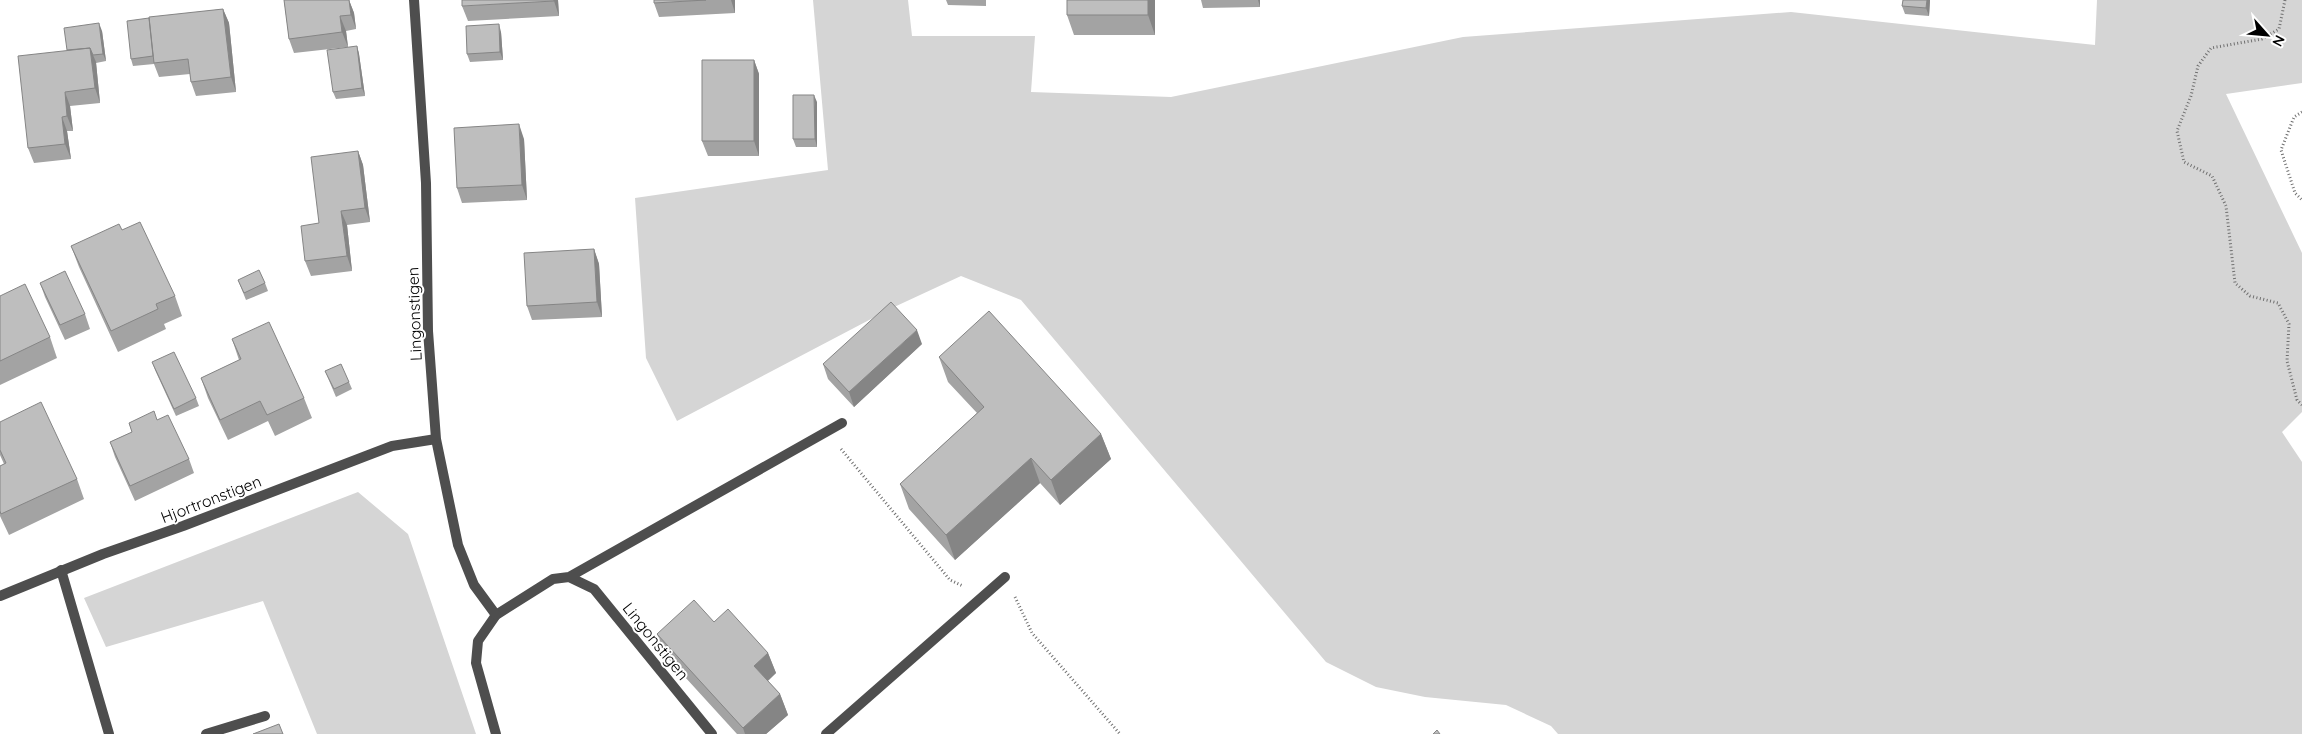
<svg xmlns="http://www.w3.org/2000/svg" width="2302" height="734" font-family="Quicksand,sans-serif">
<style>
.green{fill:#d5d5d5}
.lines{fill:none;stroke-linecap:round;stroke-linejoin:round}
.path{stroke:#707070;stroke-width:3;stroke-dasharray:1 2.5;stroke-linecap:butt}
.service{stroke:#4e4e4e;stroke-width:10}
.minor{stroke:#4e4e4e;stroke-width:10}
.wall{fill:#a3a3a3}
.shaded-wall{fill:#858585}
.building{fill:#bebebe;stroke:#858585}
.labels{text-anchor:middle;dominant-baseline:central;stroke-width:4;stroke-linejoin:round;paint-order:stroke}
.street-label{font-size:16px;fill:#000;stroke:#fff}
</style>
<rect width="100%" height="100%" fill="#fff"/>
<!-- green -->
<path class="green" d="M813,0H908L912,36H1035L1031,92L1171,97L1463,37L1791,12L2095,45L2097,0H2302V83L2226,94L2302,253V412L2282,432L2302,462V734H1558L1551,726L1506,705L1425,697L1376,687L1326,662L1021,300L961,276L892,308L677,421L646,358L635,198L828,170Z
M358,492L408,534L476,734H317L263,601L106,647L84,598Z"/>
<g class="lines">
<!-- path -->
<path class="path" d="M2285,0L2279,29L2262,39L2211,48L2198,66L2191,96L2177,131L2184,162L2212,176L2226,206L2235,283L2250,296L2278,303L2289,324L2287,361L2297,400L2302,405
M2302,112L2294,117L2281,150L2295,193L2302,200
M841,449L950,580L963,586
M1015,597L1032,633L1120,734"/>
<!-- service -->
<path class="service" d="M61,570L109,734
M569,577L594,589L712,734
M206,734L265,716
M496,734L476,663L478,641L496,615L553,579L569,577L842,423
M826,734L1005,577"/>
<!-- minor -->
<path class="minor" d="M414,0L426,183L428,331L436,439L458,545L474,585L496,615
M0,596L103,554L183,526L392,446L436,439"/>
</g>
<!-- wall -->
<path class="wall" d="M284,0H349L354,13L356,29L346,31L348,47L294,53L289,39Z
M558,0L559,16L468,21L462,6Z
M654,0H735V13L659,17L654,3Z
M946,0H986V6L948,5Z
M1067,0H1155V35H1074L1067,15Z
M1201,0H1260V7L1203,8Z
M1903,0H1930L1929,16L1905,14L1902,6Z
M223,9L229,23L236,92L196,96L191,82L190,74L159,77L154,64L133,66L131,59L149,18Z
M102,31L106,61L96,63L100,103L70,106L73,131H67L71,159L34,163L28,148L67,50Z
M501,32L503,60L470,62L467,54Z
M357,46L359,54L365,96L336,99L333,92Z
M754,60L759,74V156H708L702,141Z
M817,102V147H796L793,139Z
M524,139L527,200L462,203L457,188Z
M358,151L363,165L370,222L347,225L352,271L311,276L305,261L319,223Z
M122,230L175,296L182,316L164,324L166,329L118,352L79,267L71,246Z
M594,249L599,264L602,317L532,320L527,306Z
M238,280L265,283L268,291L246,300Z
M40,283L85,314L90,329L65,340L45,297Z
M0,296L50,337L57,358L0,385Z
M232,339L304,398L312,418L275,436L268,421L228,440L208,398L201,378L239,360Z
M922,344L854,407L828,379L823,364Z
M939,357L1101,434L1111,459L1060,505L1040,483L955,560L909,509L900,484L977,413L948,382Z
M152,362L196,398L199,406L176,416L155,370Z
M325,371L349,382L352,389L336,397Z
M157,420L189,459L194,473L135,501L115,457L110,442L132,432L129,423Z
M0,422L77,479L84,499L9,535L0,516V466L4,464L0,455Z
M714,622L768,653L776,673L768,681L780,694L788,715L766,734H737L664,654L657,634Z"/>
<!-- shaded-wall -->
<path class="shaded-wall" d="M349,0L354,13L356,29L351,15Z
M554,0H558L559,16L554,1Z
M731,0H735V13Z
M1148,0H1155V35L1148,15Z
M1258,0H1260V7Z
M1927,0H1930L1929,16L1926,8Z
M223,9L229,23L236,92L231,77Z
M340,16L346,31L348,47L342,32Z
M99,23L102,31L106,61L103,54Z
M499,24L501,32L503,60L500,52Z
M357,46L359,54L365,96L362,88Z
M90,48L96,62L100,103L95,88Z
M754,60L759,74V156L754,141Z
M65,92L70,106L73,131L67,116Z
M814,95L817,102V147L815,139Z
M62,117L67,131L71,159L65,144Z
M519,124L524,139L527,200L522,185Z
M358,151L363,165L370,222L365,208Z
M341,211L347,225L352,271L347,256Z
M594,249L599,264L602,317L597,302Z
M917,330L922,344L854,407L849,392Z
M1101,434L1111,459L1060,505L1051,480Z
M1031,458L1040,483L955,560L946,535Z
M768,653L776,673L762,686L754,666Z
M780,694L788,715L766,734H745L743,728Z"/>
<!-- building -->
<path class="building" d="M284,0H349L351,15L340,16L342,32L289,39Z
M462,0H554V1L462,6Z
M654,0H706L654,3Z
M1067,0H1148V15H1067Z
M1903,0H1927L1926,8L1902,6Z
M223,9L231,77L191,82L188,59L154,63L149,17Z
M149,18L153,56L131,59L127,21Z
M99,23L103,54L93,55L90,48L67,50L64,28Z
M499,24L500,52L467,54L466,26Z
M357,46L362,88L333,92L327,50Z
M90,48L95,88L65,92L67,116L62,117L65,144L28,148L18,56Z
M702,60H754V141H702Z
M793,95H814L815,139H793Z
M519,124L522,185L457,188L454,128Z
M358,151L365,208L341,211L347,256L305,261L301,226L319,223L311,157Z
M140,222L175,296L156,304L158,309L111,331L71,246L119,224L122,230Z
M594,249L597,302L527,306L524,253Z
M259,270L265,283L244,293L238,280Z
M65,271L85,314L60,325L40,283Z
M25,284L50,337L0,361V296Z
M891,302L917,330L849,392L823,364Z
M989,311L1101,434L1051,480L1031,458L946,535L900,484L984,407L939,357Z
M269,322L304,398L267,415L260,401L220,420L201,378L241,359L232,339Z
M174,352L196,398L174,409L152,362Z
M341,364L349,382L334,389L325,371Z
M41,402L77,479L1,514L0,511V466L6,463L0,450V422Z
M154,411L157,420L168,415L189,459L130,486L110,442L132,432L129,423Z
M694,600L714,622L728,609L768,653L754,666L780,694L743,728L657,634Z
M279,724L283,734H253Z
M1437,730L1440,734H1433Z"/>
<g class="labels">
<!-- street labels -->
<g class="street-label">
<text transform="translate(414 314) rotate(-92)">Lingonstigen</text>
<text transform="translate(211 499) rotate(-21)">Hjortronstigen</text>
<text transform="translate(656 641) rotate(51)">Lingonstigen</text>
</g>
</g>
<!-- north arrow -->
<g transform="translate(2267 35) rotate(117)" stroke="#ffffff" stroke-width="4" paint-order="stroke">
<path d="M0-4L9 19L0 12L-9 19Z" fill="#000000"/>
<text y="-8" font-size="14" font-weight="bold" text-anchor="middle" fill="#000000">N</text>
</g>
</svg>
